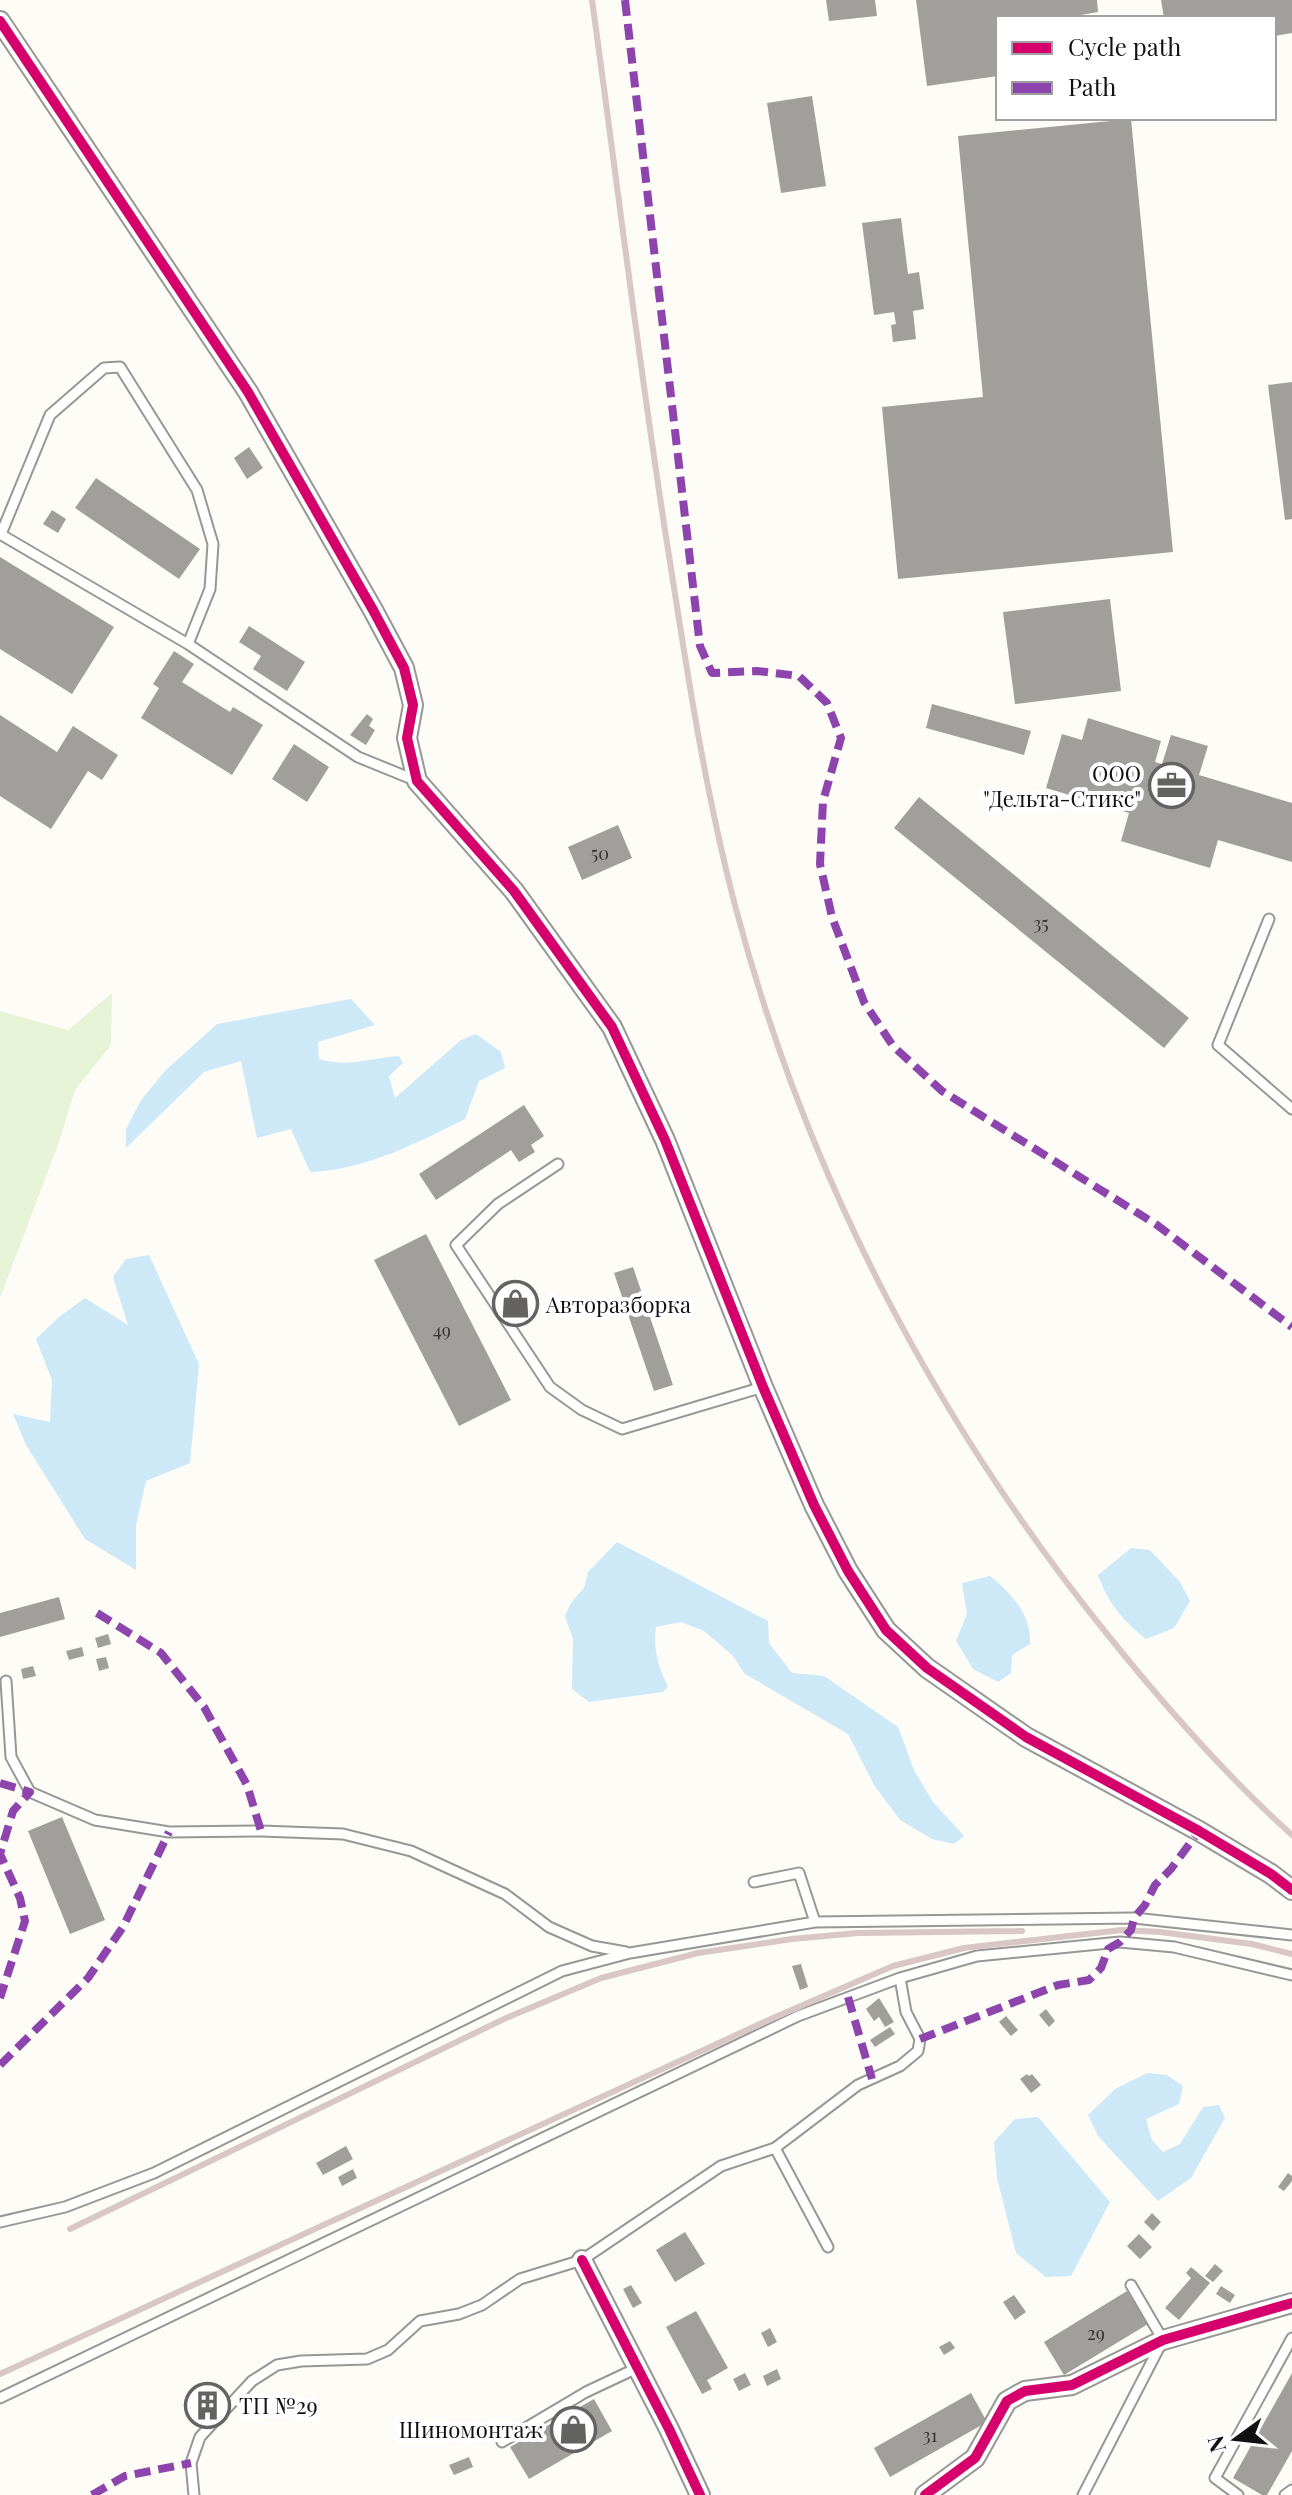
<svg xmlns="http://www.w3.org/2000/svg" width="1292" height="2495" font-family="'Playfair Display',serif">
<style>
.green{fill:#e7f3d7}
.water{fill:#cde8f7}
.building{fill:#a19f9c}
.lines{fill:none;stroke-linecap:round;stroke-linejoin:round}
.service-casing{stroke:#979795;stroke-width:13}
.minor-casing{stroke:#979795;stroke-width:22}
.service{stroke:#fffffe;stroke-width:9}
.minor{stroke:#fffffe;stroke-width:18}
.rail{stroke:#d9c6c7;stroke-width:6}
.quiet{stroke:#8e44ad;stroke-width:8;stroke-dasharray:16 8;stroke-linecap:butt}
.cycleway-casing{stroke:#fff;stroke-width:15}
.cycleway{stroke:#d6006c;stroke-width:10}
.labels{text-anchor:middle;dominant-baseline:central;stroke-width:8;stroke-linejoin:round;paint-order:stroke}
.number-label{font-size:18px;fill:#353434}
.poi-label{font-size:22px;fill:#111;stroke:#fff;text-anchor:end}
</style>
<rect width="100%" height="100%" fill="#fdfcf7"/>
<!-- green -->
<path class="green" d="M112,993L111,1045L75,1090L59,1142L0,1298V1011L68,1030Z"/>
<!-- water -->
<path class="water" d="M351,999L375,1025L318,1042L319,1059C348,1068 369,1058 399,1056L403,1063L389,1076L395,1098L461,1040L476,1034L501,1052L505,1068L479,1081L465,1119C417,1143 365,1170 310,1172L291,1129L257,1138L241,1061L204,1072L126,1148V1129L141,1100L166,1070L217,1024Z
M149,1255L199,1364L190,1463L146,1481L136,1525V1570L85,1539L26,1445L13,1414L50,1422L52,1380L36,1339L59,1317L85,1298L128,1325L113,1277L126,1259Z
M617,1542L768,1621L769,1643L792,1673L824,1676L898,1727L914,1770L933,1802L964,1836L954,1844L932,1839L900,1820L874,1785L848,1734L745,1674L732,1655L704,1631L681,1622L656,1627C653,1648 658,1668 668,1686L663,1692L589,1702L572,1689L573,1639L565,1616L571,1603L584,1588L588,1572Z
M1131,1548L1150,1550L1180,1582L1190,1601L1174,1628L1146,1639C1123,1620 1108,1604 1098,1575Z
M990,1576C1011,1593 1032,1615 1030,1644L1012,1655L1011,1673L998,1682L973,1669L956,1641L967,1614L962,1583Z
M1147,2073L1167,2075L1183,2086L1179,2104L1146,2119L1152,2140L1163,2152L1180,2144L1203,2107L1219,2105L1225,2118L1191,2178L1158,2201L1098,2136L1088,2115L1115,2089Z
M1038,2117L1110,2202L1071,2276L1046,2277L1016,2253L997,2178L994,2142L1015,2119Z"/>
<!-- building -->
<path class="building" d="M826,0H875L877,16L829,21Z
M916,0H1097L1098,12L1064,18H998V76L927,86Z
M1161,0H1292V33L1274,36V18H1164Z
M812,96L826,186L781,193L767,103Z
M1131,119L1173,552L898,579L882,407L983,397L958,136Z
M901,218L908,274L919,272L924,309L913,311L916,339L893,342L891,325L896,324L894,312L874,315L862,223Z
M1292,382V519L1285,520L1268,385Z
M249,447L263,468L247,479L234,458Z
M96,478L200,549L179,579L75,508Z
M52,510L66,519L58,533L43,524Z
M0,557L114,627L72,694L0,649Z
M1110,599L1121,691L1015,704L1003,612Z
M249,626L305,662L287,691L253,669L261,656L239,642Z
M174,651L194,664L182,682L230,712L233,707L263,725L232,775L141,718L159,688L153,684Z
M932,704L1031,731L1024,755L926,728Z
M367,714L373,719L369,726L375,730L366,745L350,735Z
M0,715L57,752L73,726L118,755L102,780L88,771L51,829L0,796Z
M1088,718L1161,741L1155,762L1162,764L1171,735L1208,746L1199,775L1292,803V862L1218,840L1210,868L1121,841L1129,813L1046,788L1062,734L1082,740Z
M294,744L329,767L307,802L272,779Z
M919,797L1189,1018L1164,1048L894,828Z
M618,825L632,858L582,880L568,847Z
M524,1105L544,1136L531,1145L535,1152L519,1162L511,1150L436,1200L419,1174Z
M426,1234L511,1400L459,1426L374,1260Z
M633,1267L673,1385L654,1391L614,1273Z
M59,1597L65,1619L0,1637V1613Z
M108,1634L111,1644L98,1648L95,1638Z
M82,1647L84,1656L69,1660L66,1651Z
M106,1657L109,1668L99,1671L96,1659Z
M33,1666L36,1676L23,1679L21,1669Z
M62,1817L105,1920L70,1934L28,1831Z
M801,1964L808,1987L800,1990L792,1966Z
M879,1998L894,2022L885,2027L879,2017L874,2021L866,2009Z
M1046,2009L1055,2021L1049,2027L1039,2015Z
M1006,2016L1018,2030L1011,2036L999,2022Z
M890,2027L895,2034L875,2047L870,2040Z
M1027,2074L1029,2076L1032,2074L1041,2085L1031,2093L1020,2079Z
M346,2146L353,2159L323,2175L316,2163Z
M353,2169L357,2178L342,2186L338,2177Z
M1288,2173L1292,2176V2181L1284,2191L1278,2187Z
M1152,2213L1161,2222L1153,2231L1144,2222Z
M685,2232L705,2264L675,2282L656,2250Z
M1139,2234L1152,2247L1140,2259L1127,2246Z
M1215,2264L1223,2271L1213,2282L1205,2276Z
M1191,2267L1210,2283L1179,2320L1165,2308L1191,2278L1186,2273Z
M631,2285L642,2303L633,2308L623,2289Z
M1221,2286L1235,2295L1230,2303L1216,2294Z
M1127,2291L1148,2324L1064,2375L1044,2342Z
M1014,2295L1026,2312L1015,2320L1003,2302Z
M696,2311L728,2368L707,2380L712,2389L702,2394L666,2327Z
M770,2328L777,2342L768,2347L761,2333Z
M950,2341L955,2348L944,2355L939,2347Z
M777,2369L781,2379L767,2386L763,2376Z
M745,2373L751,2385L739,2391L733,2379Z
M1292,2373V2451L1267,2495H1262L1233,2478Z
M209,2393L220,2404L207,2417L196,2405Z
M971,2393L987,2422L890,2477L874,2448Z
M594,2399L612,2431L529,2479L510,2447Z
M469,2457L473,2467L454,2475L449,2465Z"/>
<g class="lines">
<defs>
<path id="service" d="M0,534L188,644L358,757L417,781
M1,534L50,415L104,368L120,367L197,490L213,544L210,589L188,644
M1269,919L1218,1045L1292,1109
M558,1164L498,1204L456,1245L550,1387L582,1410L622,1429L763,1387
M6,1681L11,1757L30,1792L95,1820L169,1832L261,1831L343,1834L411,1851L505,1894L549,1927L592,1946L626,1952
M754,1882L799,1873L815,1922
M775,2148L828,2247
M0,2222L65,2207L154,2173L562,1971L630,1953L815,1922L1134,1918L1292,1935
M0,2398L798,2016L900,1978L977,1956L1120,1942L1174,1947L1292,1975
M502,2442L586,2392L637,2368
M194,2495L191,2463L200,2437L252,2381L277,2365L301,2361L367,2359L388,2350L420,2321L459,2314L482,2305L520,2279L582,2260L721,2166L775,2148L858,2085L900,2066L918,2051L920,2039L906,2012L900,1978
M1083,2495L1163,2340L1131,2285
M1238,2495L1215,2478L1292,2338
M1285,2495L1292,2490"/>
<path id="minor" d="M0,21L248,392L373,610L404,668L413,705L407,738L417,781L514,891L612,1027L665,1140L763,1387L814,1505L848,1571L886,1630L927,1668L1026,1737L1199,1831L1271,1874L1292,1890
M582,2260L669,2429L700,2495
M925,2495L975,2458L1007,2401L1025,2391L1072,2385L1163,2340L1292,2303"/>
</defs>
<!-- service casing -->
<use href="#service" class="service-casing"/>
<!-- minor casing -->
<use href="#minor" class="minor-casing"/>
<!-- service -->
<use href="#service" class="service"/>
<!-- minor -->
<use href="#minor" class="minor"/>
<!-- rail -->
<path class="rail" d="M592,0C618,187 640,375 670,562C688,678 706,795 736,909C806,1174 935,1421 1107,1634C1164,1705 1224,1774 1292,1835
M70,2229L504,2019L601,1978L698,1953L792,1939L858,1933L1022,1931
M0,2374L773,2018L893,1966L964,1948L1122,1930L1160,1932L1252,1944L1292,1954"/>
<!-- quiet -->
<path class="quiet" d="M625,0L700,646L712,673L757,671L799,676L827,703L841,738L823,801L820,864L832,917L864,1002L893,1046L942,1091L1157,1225L1292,1327
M97,1613L161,1653L204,1707L247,1785L261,1831
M0,1783L30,1792L13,1811L0,1854L20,1898L25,1921L0,1998
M848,1997L872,2079
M920,2039L1058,1985L1089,1980L1101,1968L1108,1949L1120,1942L1131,1930L1134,1918L1145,1905L1155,1885L1171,1869L1199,1831
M0,2065L88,1978L123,1927L169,1832
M92,2495L125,2476L191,2463"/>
<defs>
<path id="cycleway" d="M0,21L248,392L373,610L404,668L413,705L407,738L417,781L514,891L612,1027L665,1140L763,1387L814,1505L848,1571L886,1630L927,1668L1026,1737L1199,1831L1271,1874L1292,1890
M582,2260L669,2429L700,2495
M925,2495L975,2458L1007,2401L1025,2391L1072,2385L1163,2340L1292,2303"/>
</defs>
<!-- cycleway casing -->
<use href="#cycleway" class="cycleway-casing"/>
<!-- cycleway -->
<use href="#cycleway" class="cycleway"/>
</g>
<!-- icons -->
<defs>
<symbol id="office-ring" viewBox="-11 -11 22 22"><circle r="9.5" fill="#fff" stroke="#646362" stroke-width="1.5"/><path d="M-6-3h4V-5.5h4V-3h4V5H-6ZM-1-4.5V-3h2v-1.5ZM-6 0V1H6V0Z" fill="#646362"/></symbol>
<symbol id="shop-ring" viewBox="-11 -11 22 22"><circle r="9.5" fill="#fff" stroke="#646362" stroke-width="1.5"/><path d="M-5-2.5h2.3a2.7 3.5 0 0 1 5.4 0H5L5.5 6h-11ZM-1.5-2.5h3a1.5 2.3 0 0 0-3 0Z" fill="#646362"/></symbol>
<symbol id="building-ring" viewBox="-11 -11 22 22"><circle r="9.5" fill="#fff" stroke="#646362" stroke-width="1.5"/><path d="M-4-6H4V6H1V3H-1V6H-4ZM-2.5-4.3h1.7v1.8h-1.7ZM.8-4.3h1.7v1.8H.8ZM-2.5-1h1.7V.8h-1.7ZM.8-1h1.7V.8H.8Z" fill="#646362"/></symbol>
</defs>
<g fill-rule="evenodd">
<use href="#office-ring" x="1146" y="760" width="51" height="51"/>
<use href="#shop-ring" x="490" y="1278" width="51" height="51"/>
<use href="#building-ring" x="182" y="2380" width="51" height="51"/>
<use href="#shop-ring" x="548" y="2404" width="51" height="51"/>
</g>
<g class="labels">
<!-- number labels -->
<g class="number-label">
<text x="600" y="853">50</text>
<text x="1041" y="923">35</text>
<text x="442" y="1330">49</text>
<text x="1096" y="2333">29</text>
<text x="930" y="2435">31</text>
</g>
<!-- poi labels -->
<g class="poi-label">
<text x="1141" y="773">ООО<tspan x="1141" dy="25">"Дельта-Стикс"</tspan></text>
<text x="546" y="1304" text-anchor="start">Авторазборка</text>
<text x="239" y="2405" text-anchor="start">ТП №29</text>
<text x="543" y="2429">Шиномонтаж</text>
</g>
</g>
<!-- legend -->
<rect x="996" y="16" width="280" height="104" fill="#ffffff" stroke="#a0a0a0" stroke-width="2"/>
<rect x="1012" y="42" width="40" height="12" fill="#d6006c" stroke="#a0a0a0" stroke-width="2"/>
<text x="1068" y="56" font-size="24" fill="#111111">Cycle path</text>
<rect x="1012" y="82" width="40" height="12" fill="#8e44ad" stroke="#a0a0a0" stroke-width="2"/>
<text x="1068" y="96" font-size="24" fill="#111111">Path</text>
<!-- north arrow -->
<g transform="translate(1236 2439) rotate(255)" stroke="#ffffff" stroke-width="6" paint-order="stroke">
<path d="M0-6L14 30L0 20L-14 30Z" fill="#111111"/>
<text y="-12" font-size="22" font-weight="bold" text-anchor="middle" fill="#111111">N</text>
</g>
</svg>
